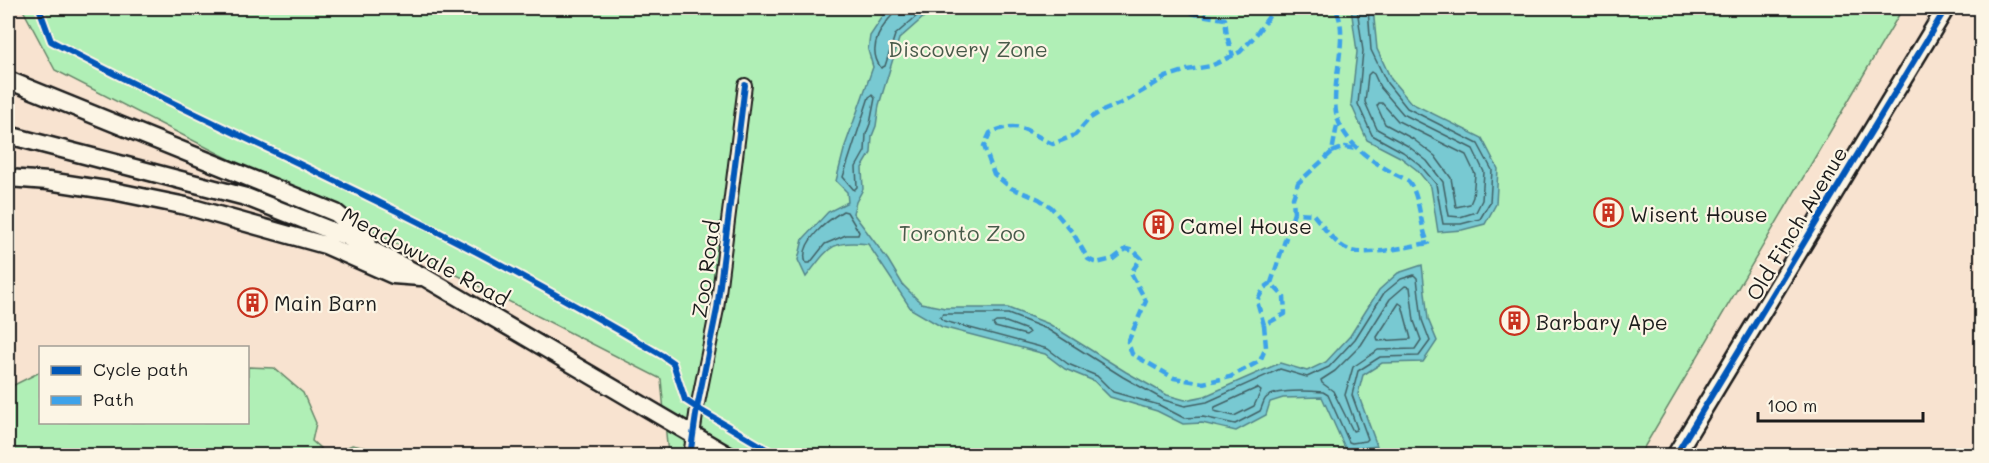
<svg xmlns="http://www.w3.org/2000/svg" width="1989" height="463" font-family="Mali,sans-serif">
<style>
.green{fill:#b0efb6;stroke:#668669;stroke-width:1.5}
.water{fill:#78c9d2;stroke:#538489;stroke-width:1.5}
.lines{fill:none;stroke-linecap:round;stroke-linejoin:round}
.shore{stroke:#416165;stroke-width:1.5}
.street-casing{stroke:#1c1c1c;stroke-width:16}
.secondary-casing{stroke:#1c1c1c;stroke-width:21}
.street{stroke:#fcf5e5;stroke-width:12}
.secondary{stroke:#fcf5e5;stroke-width:16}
.quiet{stroke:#3da2ea;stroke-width:4.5;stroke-dasharray:9 4.5;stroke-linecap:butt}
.cycleway-casing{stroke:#fcf5e5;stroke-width:10}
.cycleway{stroke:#0057b8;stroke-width:6}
.labels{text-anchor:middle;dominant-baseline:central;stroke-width:4.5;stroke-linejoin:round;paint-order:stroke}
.park-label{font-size:21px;fill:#485b4a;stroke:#fcf5e5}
.poi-label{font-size:21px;fill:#1c1c1c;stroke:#fcf5e5;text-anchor:start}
.street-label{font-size:21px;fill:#1c1c1c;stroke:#fcf5e5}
</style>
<rect width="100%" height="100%" fill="#f8e3d0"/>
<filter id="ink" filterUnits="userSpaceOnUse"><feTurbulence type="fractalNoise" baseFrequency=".0167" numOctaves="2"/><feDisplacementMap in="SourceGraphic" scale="12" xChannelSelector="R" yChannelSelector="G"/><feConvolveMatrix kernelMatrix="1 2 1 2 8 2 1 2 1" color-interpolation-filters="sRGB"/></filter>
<g filter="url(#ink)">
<!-- green -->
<path class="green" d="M22,8H1903L1639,456L668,455L661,379L55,70Z
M248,367L274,368L303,393L316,423L312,441L328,455H8V388L40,372V422H248Z
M352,445L388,452L394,455H330Z"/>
<!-- water -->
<path class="water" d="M892,8H934L899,39L879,105L876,126L872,136L871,153L862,168L863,189L856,202L853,213L888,260L903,285L921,303L945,308H1008L1049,324L1126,372L1167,395L1185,400L1205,396L1280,363L1307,371L1326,362L1350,336L1379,290L1398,273L1422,265L1428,319L1437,341L1423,362L1382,363L1363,375L1358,394L1377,446L1346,450L1322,397L1283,398L1270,402L1266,415L1236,431L1202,423L1183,424L1157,411L1110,397L1094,381L1065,369L1045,354L942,327L911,309L868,244C830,239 828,249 806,277L798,260L803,239L828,212L848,202L847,192L836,181L845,146L873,67L868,50L870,36L884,15Z
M1351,8H1373L1377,49L1391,79L1411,103L1482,138L1498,169L1496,204L1485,224L1462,230L1438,232L1431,187L1417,170L1400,157L1367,140L1351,104L1357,52Z"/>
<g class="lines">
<!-- shore -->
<path class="shore" d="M895,8C895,14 892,15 888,20C876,35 869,52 881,68L885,66L895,35L926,8
M1357,8L1363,51L1358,104L1372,135L1403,152L1420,165L1436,184L1443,224H1461L1480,219L1490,202L1492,170L1478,144L1407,108L1387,83L1371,50L1368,8
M1371,72L1374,74L1380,87L1403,114L1473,149L1484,172L1482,200L1476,212L1460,217L1449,216L1443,182L1427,161L1408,146L1377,129L1365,102L1368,75Z
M872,95L875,98L870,124L866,134L865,151L856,167L857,187L854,190L843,177L869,97Z
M1379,103H1382L1398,121L1466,155L1475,174L1473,197L1470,204L1456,207L1451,178L1435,156L1413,139L1385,124L1377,106Z
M843,211L847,212L859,232L858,235H846L825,244L810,263H806C798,243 828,220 843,211Z
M1414,275L1417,278L1422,320L1430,341L1419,356L1380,357L1358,371L1352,395L1368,439L1366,441L1352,443L1349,442L1328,395L1323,392C1311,391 1274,389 1266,398C1263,401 1262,408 1260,411L1235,424L1203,417L1184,418L1159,405L1113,392L1097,376L1068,364L1048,349L944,321L940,317L943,314H1008L1047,329L1123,377L1164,400L1185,406L1207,402L1280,369L1307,377L1329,367L1355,339L1384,293L1401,279Z
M1405,286L1410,287L1414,321L1421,340L1415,349L1378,350L1353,367L1345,395L1357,428L1356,430L1353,431L1333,391L1322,383L1321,380L1335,371L1361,345L1390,299Z
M1399,303L1402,305L1411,339L1378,341L1377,337Z
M996,322H1006L1027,330L1029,333L1026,335L995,327L993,324Z
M1257,388L1261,391L1254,406L1234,416L1214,411L1215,407Z"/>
<defs>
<path id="street" d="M690,456L697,408L717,309L745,85"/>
<path id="secondary" d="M8,80L336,213L367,239
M8,135L246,197L345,236L424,277L729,456
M8,178L48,181L113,191L186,206L325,245L393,275L420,277
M1675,456L1946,8"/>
</defs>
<!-- street casing -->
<use href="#street" class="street-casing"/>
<!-- secondary casing -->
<use href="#secondary" class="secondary-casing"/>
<!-- street -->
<use href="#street" class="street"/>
<!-- secondary -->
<use href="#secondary" class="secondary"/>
<!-- quiet -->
<path class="quiet" d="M1178,8L1195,14L1225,19L1227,36L1233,56
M1280,8L1270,15L1255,36L1240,52L1211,66L1187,70L1166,77L1126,101L1100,112L1089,119L1075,135L1053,144C1026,132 1021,119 990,133L984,146L994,174L1011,188L1039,199L1051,207L1073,233L1088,259L1096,263L1113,259L1126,249L1134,251L1141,258L1131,273L1146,301L1128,342L1132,354L1174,378L1203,383L1230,377L1260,361L1266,347L1264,325L1285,314L1284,297L1271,283L1294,213L1313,214C1323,226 1334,244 1349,250C1364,257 1411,246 1428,243C1420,225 1420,196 1409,182C1405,178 1398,176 1393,173C1372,161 1347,145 1338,120C1327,89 1352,35 1335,8
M1332,152L1345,147L1357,149
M1294,213L1293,198L1298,183L1332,152L1338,120
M1264,325L1257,301L1264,288L1271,283"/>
<defs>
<path id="cycleway" d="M39,8L51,41C155,97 262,145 368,197C468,245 567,300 663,356L673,363L685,400L697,408L778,456
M690,456L697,408L717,309L745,85
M1675,456L1946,8"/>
</defs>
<!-- cycleway casing -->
<use href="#cycleway" class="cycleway-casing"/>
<!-- cycleway -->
<use href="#cycleway" class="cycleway"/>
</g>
</g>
<!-- icons -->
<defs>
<symbol id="building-ring" viewBox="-11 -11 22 22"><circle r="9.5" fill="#fcf5e5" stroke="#c8321e" stroke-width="1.5"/><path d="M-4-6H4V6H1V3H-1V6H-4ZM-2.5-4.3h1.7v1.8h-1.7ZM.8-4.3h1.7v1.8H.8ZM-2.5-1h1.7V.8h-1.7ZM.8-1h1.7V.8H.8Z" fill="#c8321e"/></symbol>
</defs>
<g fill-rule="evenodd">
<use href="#building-ring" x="1592" y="196" width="33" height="33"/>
<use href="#building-ring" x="1142" y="208" width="33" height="33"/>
<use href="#building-ring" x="236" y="286" width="33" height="33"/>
<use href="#building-ring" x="1498" y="304" width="33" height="33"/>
</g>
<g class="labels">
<!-- park labels -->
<g class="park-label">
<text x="968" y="48">Discovery Zone</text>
<text x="962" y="232">Toronto Zoo</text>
</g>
<!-- poi labels -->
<g class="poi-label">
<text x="1630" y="213">Wisent House</text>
<text x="1180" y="225">Camel House</text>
<text x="274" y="302">Main Barn</text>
<text x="1536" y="321">Barbary Ape</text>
</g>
<!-- street labels -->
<g class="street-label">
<text transform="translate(1796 223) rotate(-59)">Old Finch Avenue</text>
<text transform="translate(426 256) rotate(28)">Meadowvale Road</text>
<text transform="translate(705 269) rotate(-82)">Zoo Road</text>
</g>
</g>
<!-- margin -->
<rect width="1989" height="463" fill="none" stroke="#fcf5e5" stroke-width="30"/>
<rect x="15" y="15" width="1959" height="433" fill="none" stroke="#1c1c1c" stroke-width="2" filter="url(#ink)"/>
<!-- legend -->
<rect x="39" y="346" width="210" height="78" fill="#fcf5e5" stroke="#a29e95" stroke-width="1.5"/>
<rect x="51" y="366" width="30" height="9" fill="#0057b8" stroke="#a29e95" stroke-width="1.5"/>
<text x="93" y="376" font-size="18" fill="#1c1c1c">Cycle path</text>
<rect x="51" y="396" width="30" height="9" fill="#3da2ea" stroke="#a29e95" stroke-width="1.5"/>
<text x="93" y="406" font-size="18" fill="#1c1c1c">Path</text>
<!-- scale -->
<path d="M1758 412v9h165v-9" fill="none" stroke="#1c1c1c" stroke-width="3"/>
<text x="1767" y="412" font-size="18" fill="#1c1c1c" stroke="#fcf5e5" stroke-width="4.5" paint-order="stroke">100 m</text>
</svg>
